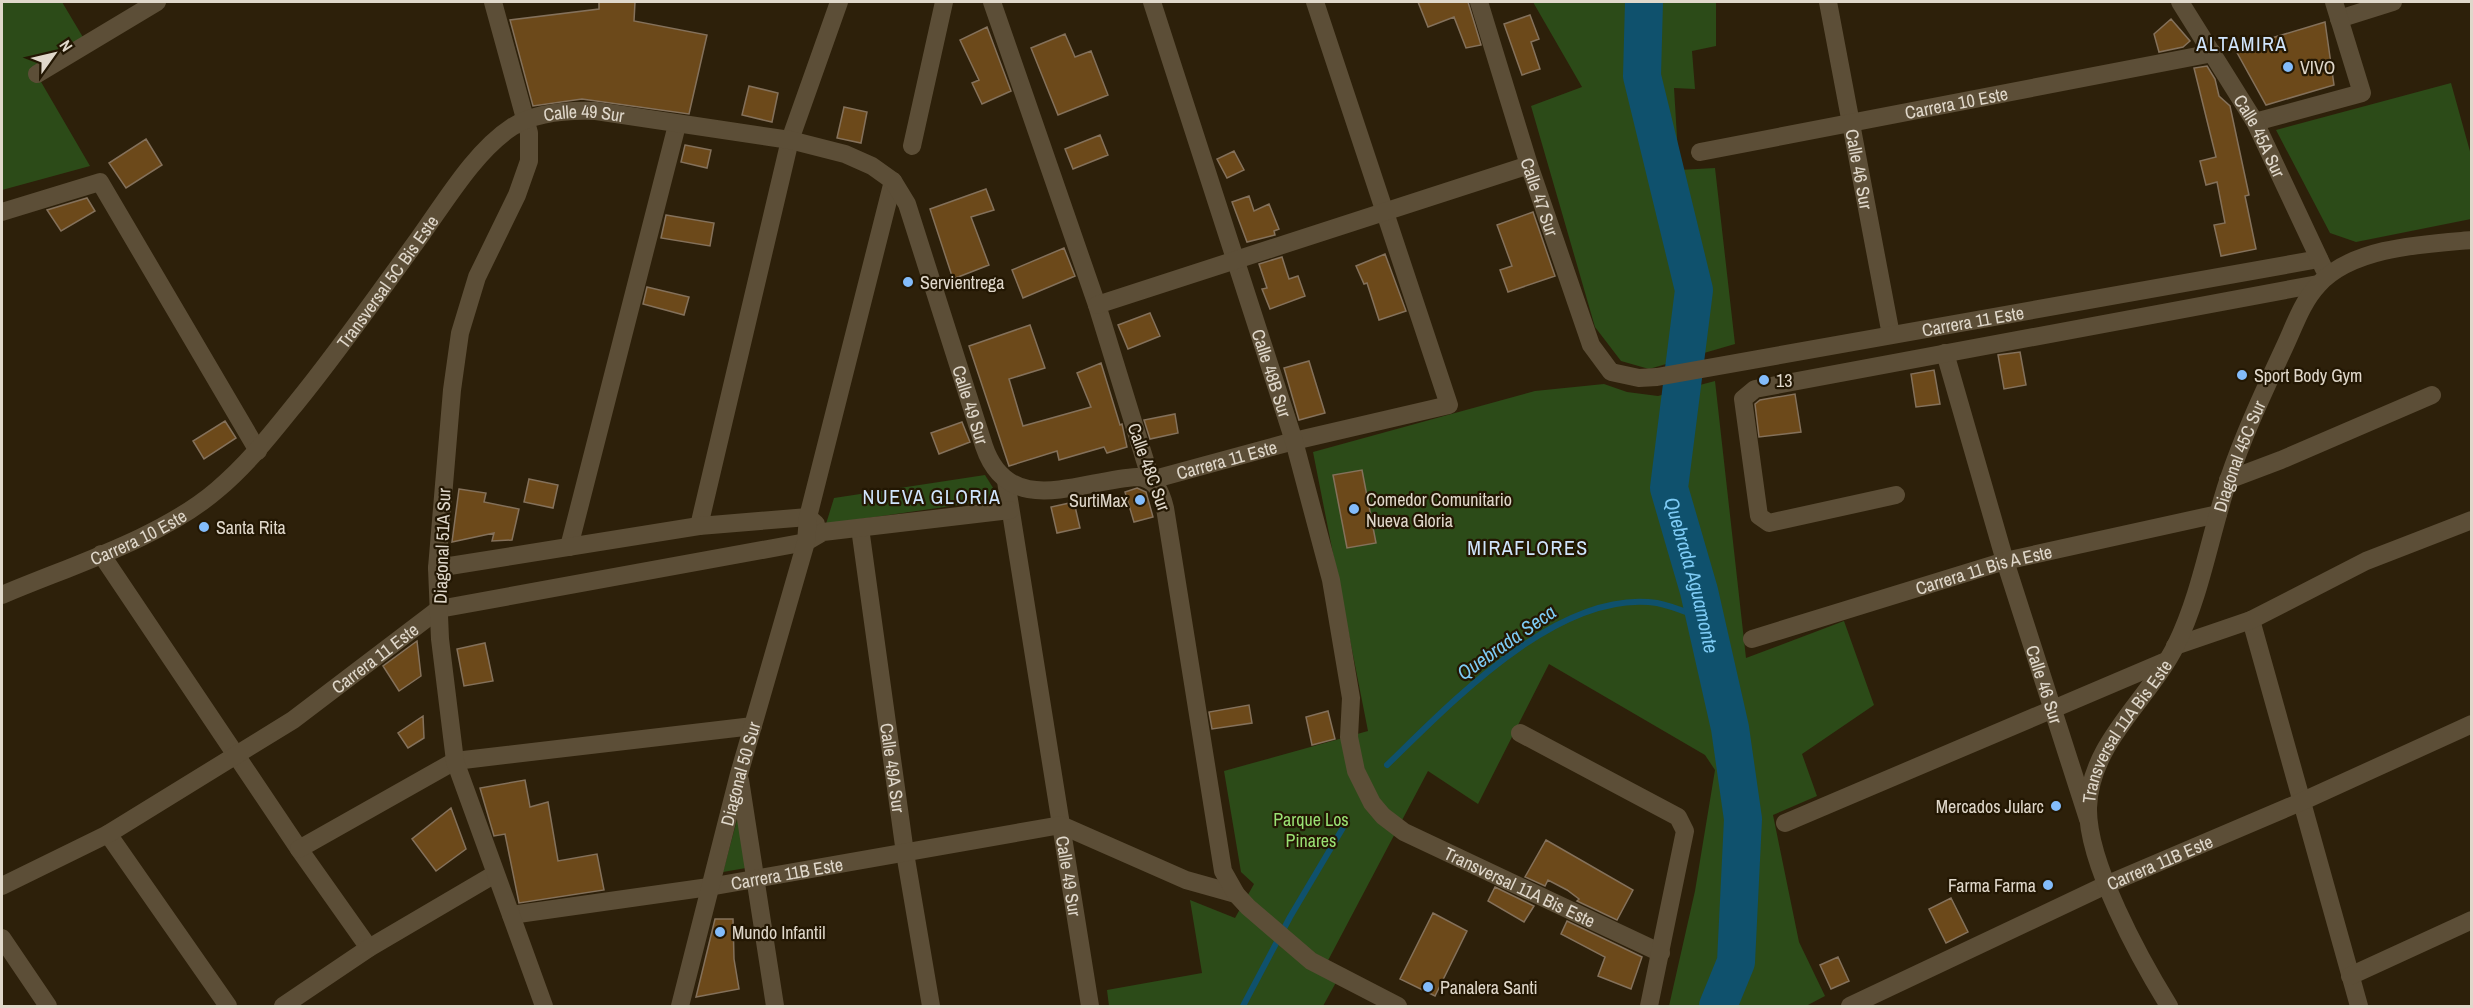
<svg xmlns="http://www.w3.org/2000/svg" width="2473" height="1008" font-family="'Archivo Narrow',sans-serif">
<style>
.green{fill:#2c4b18}
.lines{fill:none;stroke-linecap:round;stroke-linejoin:round}
.stream{stroke:#0f516d;stroke-width:6}
.river{stroke:#0f516d;stroke-width:38}
.building{fill:#6c491a;stroke:#84715b;stroke-width:1.5}
.street{stroke:#5c4e37;stroke-width:18}
.secondary{stroke:#5c4e37;stroke-width:18}
.poi-dot{fill:#83bcfb;stroke:#231703;stroke-width:2}
.labels{text-anchor:middle;dominant-baseline:central;stroke-width:4.5;stroke-linejoin:round;paint-order:stroke}
.poi-label{font-size:18px;fill:#e0d8cb;stroke:#231703;text-anchor:start}
.street-label{font-size:18px;fill:#e0d8cb;stroke:#231703}
.park-label{font-size:18px;fill:#9ae173;stroke:#231703}
.neighbourhood-label{font-size:20px;letter-spacing:1.5px;fill:#d0e5fd;stroke:#231703}
.water-label{font-size:20px;font-style:italic;fill:#7ecbf5;stroke:#231703}
</style>
<rect width="100%" height="100%" fill="#2d200a"/>
<!-- green -->
<path class="green" d="M2,2H62L87,44L37,75L90,166L2,190Z
M1533,2H1716V46L1692,51L1695,89L1674,88L1679,170L1715,168L1735,344L1649,369L1621,361L1595,327L1531,106L1582,87Z
M2451,83L2471,155V219L2356,242L2330,233L2276,130Z
M1715,381L1746,658L1844,621L1874,705L1802,754L1817,796L1773,815L1799,942L1825,996L1806,1006H1669L1695,891L1715,770L1705,755L1549,664L1478,804L1428,771L1324,968L1339,977L1323,1006H1109L1107,990L1202,973L1190,900L1235,918L1254,884L1241,872L1224,771L1368,731L1313,452L1535,391L1604,384L1627,392L1658,396Z
M985,475L1000,499L826,524L834,498Z
M738,816L746,868L723,872Z"/>
<g class="lines">
<!-- stream -->
<path class="stream" d="M1387,765C1451,703 1559,588 1657,603C1673,606 1690,614 1705,619
M1243,1006L1290,917L1347,821"/>
<!-- river -->
<path class="river" id="s1" d="M1644,2L1642,76L1694,290L1669,488L1699,591L1730,728L1743,819L1736,962L1718,1006"/>
</g>
<!-- building -->
<path class="building" d="M599,2H635L634,21L707,35L689,114L582,99L533,106L510,20L599,9Z
M1418,2H1468L1481,45L1466,48L1454,17L1428,27Z
M1530,15L1539,39L1531,42L1540,69L1522,75L1504,24Z
M2171,19L2190,41L2183,47L2159,52L2154,34Z
M2325,22L2334,85L2266,105L2235,49Z
M987,27L1011,91L982,104L972,83L979,80L960,40Z
M1065,34L1075,57L1091,51L1108,95L1058,115L1031,48Z
M2207,66L2215,79L2219,96L2230,106L2249,195L2245,196L2256,249L2221,256L2214,225L2225,223L2217,182L2206,185L2200,161L2216,157L2194,68Z
M749,86L778,93L772,122L742,115Z
M844,107L867,112L861,143L837,138Z
M1100,135L1108,155L1073,169L1065,149Z
M146,139L162,165L126,188L109,163Z
M685,145L711,150L707,168L681,162Z
M1234,151L1244,170L1227,178L1217,159Z
M986,189L994,210L971,217L989,265L953,279L930,209Z
M1249,196L1254,211L1269,204L1279,229L1274,231L1275,235L1247,242L1232,202Z
M87,198L95,211L61,231L47,210Z
M1533,212L1555,276L1508,292L1500,270L1512,266L1497,225Z
M666,215L714,223L710,246L661,238Z
M1064,248L1075,276L1023,298L1012,270Z
M1385,254L1406,311L1379,320L1367,283L1364,284L1356,266Z
M1282,257L1289,279L1298,276L1305,296L1270,309L1262,289L1267,288L1259,264Z
M647,287L689,297L684,315L643,304Z
M1150,313L1160,336L1128,349L1118,325Z
M1030,325L1045,368L1009,379L1023,426L1091,407L1077,373L1101,363L1120,425L1122,424L1127,447L1107,453L1104,447L1059,460L1057,451L1009,466L969,346Z
M2020,352L2026,385L2004,389L1998,355Z
M1309,361L1325,413L1299,420L1284,368Z
M1934,370L1940,404L1916,407L1911,374Z
M1795,394L1801,432L1759,437L1755,404L1760,400Z
M1175,414L1178,433L1150,439L1144,420Z
M225,421L236,438L204,459L193,441Z
M962,422L970,442L939,454L931,433Z
M1362,470L1376,543L1347,548L1333,475Z
M529,479L558,485L553,508L524,502Z
M1137,488L1146,492L1153,517L1134,522L1125,492Z
M459,489L486,493L484,502L519,509L512,540L492,541L494,533L452,542Z
M1074,502L1080,528L1057,533L1051,507Z
M417,641L421,676L399,691L383,666Z
M485,643L493,681L464,686L457,649Z
M1249,705L1252,723L1212,729L1209,712Z
M1328,711L1335,739L1312,745L1306,717Z
M423,716L424,738L408,748L398,733Z
M525,780L530,807L548,802L558,861L597,854L604,890L519,903L505,834L494,836L480,788Z
M451,808L466,849L436,871L412,839Z
M1546,840L1633,890L1617,920L1577,901L1579,899L1567,890L1548,880L1545,886L1525,877Z
M1495,887L1534,906L1524,922L1488,901Z
M1951,898L1968,932L1946,943L1929,909Z
M1433,913L1467,931L1435,996L1400,979Z
M715,919H733L734,959L739,989L696,997Z
M1567,921L1642,957L1631,989L1598,976L1605,957L1561,934Z
M1838,957L1849,981L1831,989L1820,965Z"/>
<g class="lines">
<!-- street -->
<g class="street">
<path id="s2" d="M992,2L1097,305L1151,480L1294,441L1449,405L1315,2"/>
<path id="s3" d="M1152,2L1294,441L1331,580L1351,698L1349,737L1356,771L1372,803L1383,816L1404,832L1661,953"/>
<path id="s4" d="M1828,2L1891,335"/>
<path d="M2339,19L2393,2"/>
<path d="M37,74L157,2"/>
<path d="M2255,122L2362,93L2334,2"/>
<path d="M912,146L944,2"/>
<path id="s5" d="M1700,152L2213,53"/>
<path d="M2,212L100,182L258,451"/>
<path d="M1097,305L1529,165"/>
<path id="s6" d="M1945,353L2005,561L2088,819"/>
<path d="M2228,480L2281,460L2432,395"/>
<path id="s7" d="M1006,481L1090,1006"/>
<path d="M1896,495L1769,523L1759,516L1743,399L1755,389L2318,284"/>
<path d="M699,526L790,140L839,2"/>
<path id="s8" d="M860,528L905,853L931,1006"/>
<path d="M569,547L677,125"/>
<path d="M101,554L299,849L369,948"/>
<path d="M437,568L699,526L808,517L816,524"/>
<path d="M2251,620L2359,1006"/>
<path id="s9" d="M1752,639L2005,561L2218,514"/>
<path d="M2175,646L2251,620L2366,561L2472,520"/>
<path d="M1520,733L1678,817L1685,831L1649,1006"/>
<path d="M740,780L775,1006"/>
<path d="M1785,823L2166,661"/>
<path d="M108,834L228,1006"/>
<path d="M299,849L455,761L753,726"/>
<path id="s10" d="M2108,884L2303,801L2472,724"/>
<path id="s11" d="M2,886L108,834L293,720L439,609L806,542L823,532L1010,510"/>
<path id="s12" d="M511,915L709,887L1061,825L1186,880L1236,894"/>
<path d="M2,938L48,1006"/>
<path d="M2350,976L2472,920"/>
<path d="M283,1006L369,948L495,874"/>
<path id="s13" d="M680,1006L739,774L806,542L808,517L893,181"/>
</g>
<!-- secondary -->
<g class="secondary">
<path d="M493,2L529,133V161L517,195L477,277L460,333L452,390L437,568L440,639L455,761L544,1006"/>
<path id="s14" d="M1479,2L1529,165L1591,345L1611,372L1639,378L1657,377L2319,259"/>
<path id="s15" d="M2180,2L2255,122L2324,269"/>
<path id="s16" d="M2,595C70,566 161,538 217,490C248,464 272,433 297,402C340,349 379,293 419,238C445,202 475,151 512,127C536,112 569,110 596,111L790,140L845,154L872,166L893,181L907,204L984,446C1009,520 1080,480 1137,477C1155,478 1161,491 1165,508L1223,871L1236,894L1248,907L1311,961L1398,1006"/>
<path d="M1850,1006L2108,884"/>
<path id="s17" d="M2169,1006C2140,959 2087,863 2088,808C2090,742 2149,700 2176,645C2201,594 2210,535 2228,481C2243,436 2264,391 2284,348C2294,327 2302,302 2318,285C2352,247 2424,244 2472,240"/>
</g>
</g>
<!-- markers -->
<g class="poi-dot">
<circle cx="2288" cy="67" r="6"/>
<circle cx="908" cy="282" r="6"/>
<circle cx="2242" cy="375" r="6"/>
<circle cx="1764" cy="380" r="6"/>
<circle cx="1140" cy="500" r="6"/>
<circle cx="1354" cy="509" r="6"/>
<circle cx="204" cy="527" r="6"/>
<circle cx="2056" cy="806" r="6"/>
<circle cx="2048" cy="885" r="6"/>
<circle cx="720" cy="932" r="6"/>
<circle cx="1428" cy="987" r="6"/>
</g>
<g class="labels">
<!-- poi labels -->
<g class="poi-label">
<text x="2300" y="67">VIVO</text>
<text x="920" y="282">Servientrega</text>
<text x="2254" y="375">Sport Body Gym</text>
<text x="1776" y="380">13</text>
<text x="1366" y="499">Comedor Comunitario<tspan x="1366" dy="21">Nueva Gloria</tspan></text>
<text x="1128" y="500" text-anchor="end">SurtiMax</text>
<text x="216" y="527">Santa Rita</text>
<text x="2044" y="806" text-anchor="end">Mercados Jularc</text>
<text x="2036" y="885" text-anchor="end">Farma Farma</text>
<text x="732" y="932">Mundo Infantil</text>
<text x="1440" y="987">Panalera Santi</text>
</g>
<!-- street labels -->
<g class="street-label">
<text stroke="none"><textPath href="#s5" startOffset="261">Carrera 10 Este</textPath></text>
<text stroke="none"><textPath href="#s16" startOffset="784">Calle 49 Sur</textPath></text>
<text stroke="none"><textPath href="#s15" startOffset="156">Calle 45A Sur</textPath></text>
<text stroke="none"><textPath href="#s4" startOffset="170">Calle 46 Sur</textPath></text>
<text stroke="none"><textPath href="#s14" startOffset="204">Calle 47 Sur</textPath></text>
<text stroke="none"><textPath href="#s16" startOffset="510">Transversal 5C Bis Este</textPath></text>
<text stroke="none"><textPath href="#s14" startOffset="762">Carrera 11 Este</textPath></text>
<text stroke="none"><textPath href="#s3" startOffset="390">Calle 48B Sur</textPath></text>
<text stroke="none"><textPath href="#s16" startOffset="1342">Calle 49 Sur</textPath></text>
<text stroke="none"><textPath href="#s17" startOffset="603">Diagonal 45C Sur</textPath></text>
<text stroke="none"><textPath href="#s2" startOffset="582">Carrera 11 Este</textPath></text>
<text transform="translate(1149 467) rotate(70)">Calle 48C Sur</text>
<text stroke="none"><textPath href="#s16" startOffset="148">Carrera 10 Este</textPath></text>
<text transform="translate(442 546) rotate(-88)">Diagonal 51A Sur</text>
<text stroke="none"><textPath href="#s9" startOffset="242">Carrera 11 Bis A Este</textPath></text>
<text stroke="none"><textPath href="#s11" startOffset="438">Carrera 11 Este</textPath></text>
<text stroke="none"><textPath href="#s6" startOffset="346">Calle 46 Sur</textPath></text>
<text stroke="none"><textPath href="#s17" startOffset="303">Transversal 11A Bis Este</textPath></text>
<text stroke="none"><textPath href="#s8" startOffset="242">Calle 49A Sur</textPath></text>
<text stroke="none"><textPath href="#s13" startOffset="240">Diagonal 50 Sur</textPath></text>
<text stroke="none"><textPath href="#s10" startOffset="56">Carrera 11B Este</textPath></text>
<text stroke="none"><textPath href="#s12" startOffset="279">Carrera 11B Este</textPath></text>
<text stroke="none"><textPath href="#s7" startOffset="400">Calle 49 Sur</textPath></text>
<text stroke="none"><textPath href="#s3" startOffset="1006">Transversal 11A Bis Este</textPath></text>
</g>
<!-- park labels -->
<g class="park-label">
<text x="1311" y="819">Parque Los<tspan x="1311" dy="21">Pinares</tspan></text>
</g>
<!-- neighbourhood labels -->
<g class="neighbourhood-label">
<text x="2242" y="43">ALTAMIRA</text>
<text x="932" y="496">NUEVA GLORIA</text>
<text x="1528" y="547">MIRAFLORES</text>
</g>
<!-- water labels -->
<g class="water-label">
<text stroke="none"><textPath href="#s1" startOffset="584">Quebrada Aguamonte</textPath></text>
<text transform="translate(1506 642) rotate(-35)">Quebrada Seca</text>
</g>
</g>
<!-- border -->
<rect width="2473" height="1008" fill="none" stroke="#e0d8cb" stroke-width="6"/>
<!-- north arrow -->
<g transform="translate(54 54) rotate(56)" stroke="#231703" stroke-width="4.5" paint-order="stroke">
<path d="M0-4.5L10 22L0 15L-10 22Z" fill="#e0d8cb"/>
<text y="-9" font-size="16" font-weight="bold" text-anchor="middle" fill="#e0d8cb">N</text>
</g>
</svg>
